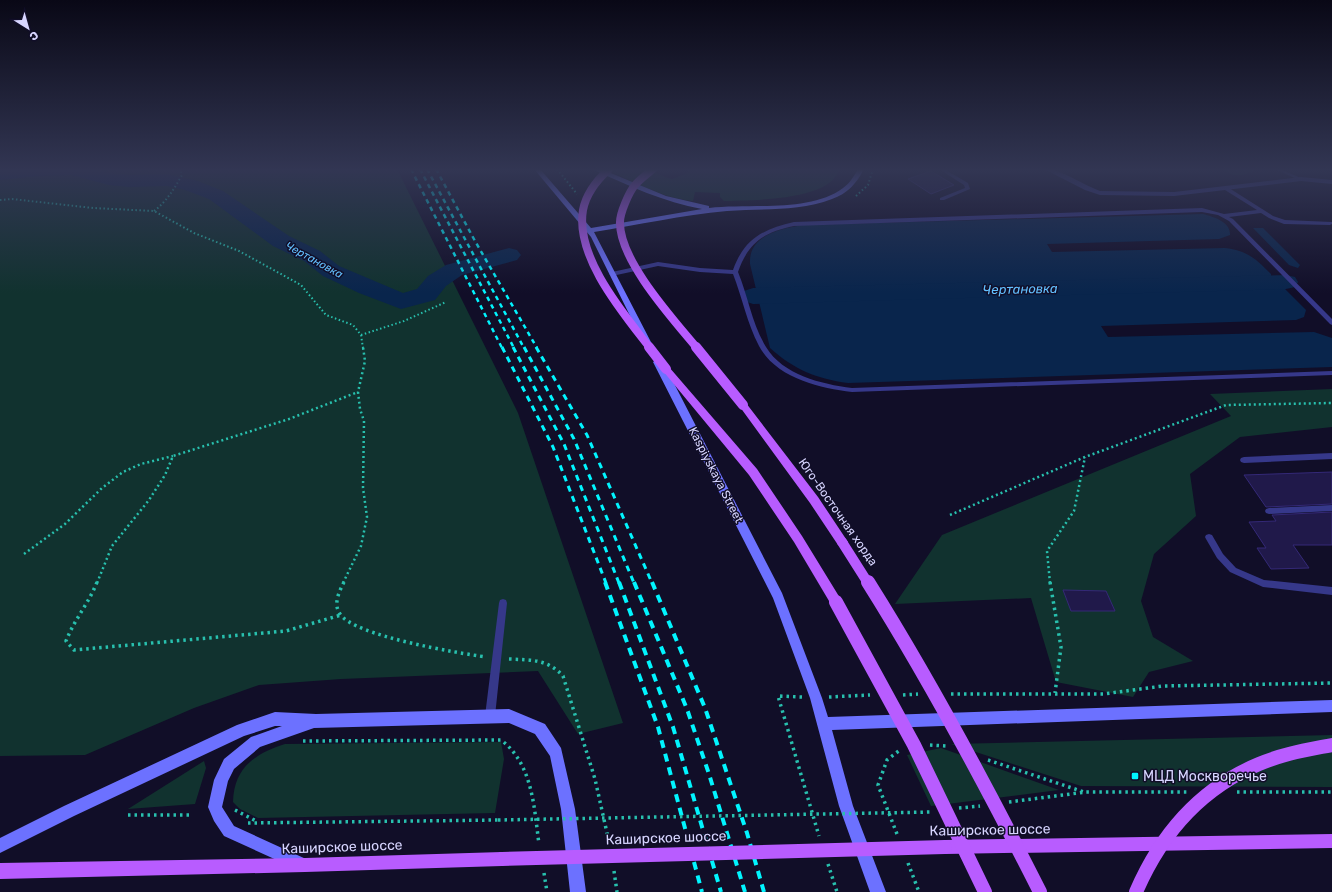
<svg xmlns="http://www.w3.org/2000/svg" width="1332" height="892" font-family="Rubik,sans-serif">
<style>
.green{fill:#11322f}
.water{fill:#09254c}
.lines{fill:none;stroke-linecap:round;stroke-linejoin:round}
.river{fill:#09254c;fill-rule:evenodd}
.building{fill:#20194a;stroke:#342977}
.path-far2{stroke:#28c0ae;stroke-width:2;stroke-dasharray:1.5 2.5;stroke-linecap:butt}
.path-far1{stroke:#28c0ae;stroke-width:2.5;stroke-dasharray:2 3;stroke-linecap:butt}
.path{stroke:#28c0ae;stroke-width:3.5;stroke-dasharray:2.5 4;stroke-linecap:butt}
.lane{fill:#36388a;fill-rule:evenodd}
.street{fill:#36388a;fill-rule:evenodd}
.secondary{fill:#6c71ff;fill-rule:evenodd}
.primary{fill:#b85cff;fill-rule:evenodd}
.rail-far2{stroke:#01f5ff;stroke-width:2.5;stroke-dasharray:4.5 4;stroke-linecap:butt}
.rail-far1{stroke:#01f5ff;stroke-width:3;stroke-dasharray:6 5;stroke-linecap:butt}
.rail{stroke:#01f5ff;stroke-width:4;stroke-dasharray:8 6;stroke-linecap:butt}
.path-bridge{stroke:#28c0ae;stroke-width:3.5;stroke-dasharray:2.5 4;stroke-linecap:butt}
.primary-bridge-far2{stroke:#b85cff;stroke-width:8}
.primary-bridge-far1{stroke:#b85cff;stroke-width:10}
.primary-bridge{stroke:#b85cff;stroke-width:14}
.poi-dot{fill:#01f5ff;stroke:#110e28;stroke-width:1.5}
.labels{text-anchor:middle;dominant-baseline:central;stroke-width:3;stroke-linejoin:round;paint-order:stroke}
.far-water-label{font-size:11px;font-style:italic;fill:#63c0ff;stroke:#110e28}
.street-label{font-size:12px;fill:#d7d5ff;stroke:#110e28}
.water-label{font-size:13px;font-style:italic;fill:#63c0ff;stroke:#110e28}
.near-poi-label{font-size:14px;fill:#d7d5ff;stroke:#110e28;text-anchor:start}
.near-street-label{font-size:14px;fill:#d7d5ff;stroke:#110e28}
</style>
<rect width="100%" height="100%" fill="#110e28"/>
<!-- green -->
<path class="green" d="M0,169H397L518,413L623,723L578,734L538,671L341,679L259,685L194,708L85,755L0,756Z
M605,169H648L665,177L672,179L690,172L686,169H839C832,201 751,200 724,201L720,197V193L695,192L693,201C662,198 633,181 605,169Z
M1219,169H1254L1255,170C1238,178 1236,176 1219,169Z
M1332,389V427L1240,437L1190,474L1196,516L1154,554L1141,601L1153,637L1193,661L1149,672L1133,697L1056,682L1031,598L895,604L942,535L1231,416L1210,394Z
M1332,735V787L1081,786L951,744Z
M501,742L504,759L495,813L258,818L240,809L233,802C234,768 254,754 285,744Z
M941,748L1059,790L931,806L907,755Z
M204,761L206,768L195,804L128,809Z"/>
<!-- water -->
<path class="water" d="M1203,214C1214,217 1231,222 1230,235L1219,239L1047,244L1052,252L1225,248C1248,251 1256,259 1271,274V276L762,290L765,300L1284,288L1306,310L1304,317L1296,320L1101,326L1108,337L1314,332L1332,338V367L848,383C817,379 793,369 770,348L750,264C748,235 782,228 804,225Z
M1253,228H1263L1300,265L1298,268L1289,265Z"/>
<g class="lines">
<!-- river -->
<path class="river" d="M0,169H93L110,173L129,175L167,174L198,181L223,191L289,236L320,251L339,266L403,293L417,289L428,276L446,265L509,248L517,250L521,255L517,260L462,275L446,286L435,300L401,309L359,293L323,276L304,261L273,246L209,199L185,190L167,186L129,187L109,185L71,175L39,176L0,180Z
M1286,275L1295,277L1298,282L1295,287L1286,289L753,304L744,301L741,296L744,291L753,288Z"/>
</g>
<!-- building -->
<path class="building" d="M931,171L954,185L931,194L908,179Z
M1332,472V504L1266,507L1244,475Z
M1332,512V545H1293L1309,568L1271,569L1257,548H1266L1249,522L1276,521L1272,515Z
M1063,590L1106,591L1115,611H1071Z"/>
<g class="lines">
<!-- path-far2 -->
<path class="path-far2" d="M557,169L577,194
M856,196L868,185L872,172
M0,200L12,199L93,208L154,211L194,233L239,251L301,285L326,315L353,325L361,335L363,348
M154,211C167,201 174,189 182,175L180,169
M361,335L404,321L446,302"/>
<!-- path-far1 -->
<path class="path-far1" d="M950,515L1085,457L1226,405L1332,403
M24,554L65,524L102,488L123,472L141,464L173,456
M97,583L112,546L149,500L165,475L173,456L289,419L358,392
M343,583L361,546L367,517L363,488L364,421L360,409L358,392L365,361L363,347
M1050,583L1047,551L1074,511L1085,457"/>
<!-- path -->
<path class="path" d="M97,582C89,603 74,620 66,641L74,650L286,631L341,615
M344,582C339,592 333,604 340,614C354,636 458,653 486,657
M1050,582L1061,647L1055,693
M509,659C530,660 548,659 563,676L595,779L609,842
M951,694H1103L1163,686L1332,683
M903,695L918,694
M802,697L778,696L819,836
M829,697L870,695
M303,741L501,740C533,764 534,808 539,844
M930,745L947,746
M988,760L1084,792
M1237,792H1332
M1009,802L1086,792H1188
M959,808L980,806
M235,810L258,822
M128,815H191
M248,823L498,820
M897,834L878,785L887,760L900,750
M908,863L919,892
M828,864L837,892
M614,871L617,892
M544,873L547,892"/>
<!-- lane -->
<path class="lane" d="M939,169H944L968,183L970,189L944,200H940V198L965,188L964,185Z
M1046,169H1055C1053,171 1048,171 1046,169Z
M1275,169H1280L1303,179L1299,180Z
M1225,188H1229L1273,216L1285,220L1332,222V224L1330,225L1284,224L1269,218L1261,213L1229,217L1233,219L1332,319V325L1330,324L1229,221L1218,215L1202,212L794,226C764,232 748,243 738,272C748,296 752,324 766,347C783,375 821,384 852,388L1332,371V375L852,392C819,388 776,378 759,346C747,323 742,297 733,274L700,272L658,266L612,276L609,274L612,272L658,262L700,268L733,270C744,239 763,229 794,222L1202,208L1224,214L1257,210L1225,190Z
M1332,453V459L1244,463L1241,462L1240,460L1241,458L1244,457Z
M1332,505V511L1269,514L1266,513L1265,511L1266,509L1269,508Z
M1209,534L1212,535L1223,554L1236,568L1264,580L1332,587V595L1263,587L1230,572L1217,558L1206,539L1205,537L1206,535Z
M503,599L506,600L507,603L495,716L493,719L490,721L487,719L485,716L499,603L500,600Z"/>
<!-- street -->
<path class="street" d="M1044,169C1057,167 1085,186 1100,191L1174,192L1301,177L1332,180V184L1301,181L1174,196L1100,195L1085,190Z"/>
<!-- secondary -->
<path class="secondary" d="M534,169H540L591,228L702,209C664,202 629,186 594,170L593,169H601L666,196L709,206V208C749,203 810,213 843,188C850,183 854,176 858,169H864C857,183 847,194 832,199C798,212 762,208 727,211C682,215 638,225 594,232L652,344L648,347L644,344L591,237Z
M658,359L663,362L782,593L822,698L828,717L1332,700V712L832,730L853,806L886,892H870L839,806L810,698L773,598L653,362Z
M509,709L545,724L561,748L575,809L586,892H570L561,809L550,756L535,734L509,723L314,728L260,747L234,769L228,781L222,807L234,826L306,859L308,864L306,869L301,871L224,836L214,821L208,807L214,780L224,759L251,737L282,726H275L244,736L74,816L0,853V838L64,806L237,725L275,712L316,714Z"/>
<!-- primary -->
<path class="primary" d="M666,366L669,367L757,469L802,536L840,598L842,602L840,606L836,607L832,606L794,542L749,475L663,371L661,369L663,367Z
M743,402L746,403L818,497L848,542L846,545L842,547L838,545L810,503L740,407L738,405L740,403Z
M1332,834V848L945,854L940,852L938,847L940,842L945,840Z
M502,852L507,854L509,859L507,864L502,866L305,872L0,879V863L305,858Z"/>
<!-- rail-far2 -->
<path class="rail-far2" d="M411,169L502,348
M420,169L514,348
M427,169L524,348
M436,169L475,241L537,348"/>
<!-- rail-far1 -->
<path class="rail-far1" d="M502,347L553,447L606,583
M513,347L564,444L619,583
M524,347L574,439L634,583
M536,347L587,435L652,583"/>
<!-- rail -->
<path class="rail" d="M605,582L658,727L702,892
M619,582L673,727L721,892
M634,582L687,709L709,774L745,892
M652,582L705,708L747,833L764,892"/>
<!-- path-bridge -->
<path class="path-bridge" d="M498,820L931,812"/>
<!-- primary-bridge-far2 -->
<path class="primary-bridge-far2" d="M609,169C597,180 586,194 583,210C575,257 623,313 650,348
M653,169C647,174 640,179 635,185C629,192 620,213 620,222C619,260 673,319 697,348"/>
<!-- primary-bridge-far1 -->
<path class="primary-bridge-far1" d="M649,347L666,369
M696,347L743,405
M842,542L868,583"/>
<!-- primary-bridge -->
<path class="primary-bridge" d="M868,582C931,682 987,787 1040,892
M836,602L914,745L985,892
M502,859L945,847
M1136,892C1161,834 1199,789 1259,764C1282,754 1307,750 1332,745"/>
</g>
<!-- sky -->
<linearGradient id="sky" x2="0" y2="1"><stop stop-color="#090816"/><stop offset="0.58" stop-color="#323653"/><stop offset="1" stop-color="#323653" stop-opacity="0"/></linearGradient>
<rect width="1332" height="293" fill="url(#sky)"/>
<!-- markers -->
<rect class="poi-dot" x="1131" y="772" width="8" height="8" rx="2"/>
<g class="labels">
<!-- far-water labels -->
<g class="far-water-label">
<text transform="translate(314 260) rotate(29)">Чертановка</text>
</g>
<!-- street labels -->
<g class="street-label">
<text transform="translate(716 475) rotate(63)">Kaspiyskaya Street</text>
<text transform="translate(838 512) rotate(55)">Юго-Восточная хорда</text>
</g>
<!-- water labels -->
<g class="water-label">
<text transform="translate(1020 289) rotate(-1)">Чертановка</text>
</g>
<!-- near-poi labels -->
<g class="near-poi-label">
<text x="1143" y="776">МЦД Москворечье</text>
</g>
<!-- near-street labels -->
<g class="near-street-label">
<text transform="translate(990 830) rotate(-1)">Каширское шоссе</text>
<text transform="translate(666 838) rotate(-2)">Каширское шоссе</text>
<text transform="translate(342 847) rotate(-2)">Каширское шоссе</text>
</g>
</g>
<!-- north arrow -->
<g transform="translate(28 28) rotate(143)" stroke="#110e28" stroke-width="3" paint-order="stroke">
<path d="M0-3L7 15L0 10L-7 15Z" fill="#d7d5ff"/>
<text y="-6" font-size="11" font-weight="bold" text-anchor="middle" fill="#d7d5ff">С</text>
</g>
</svg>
